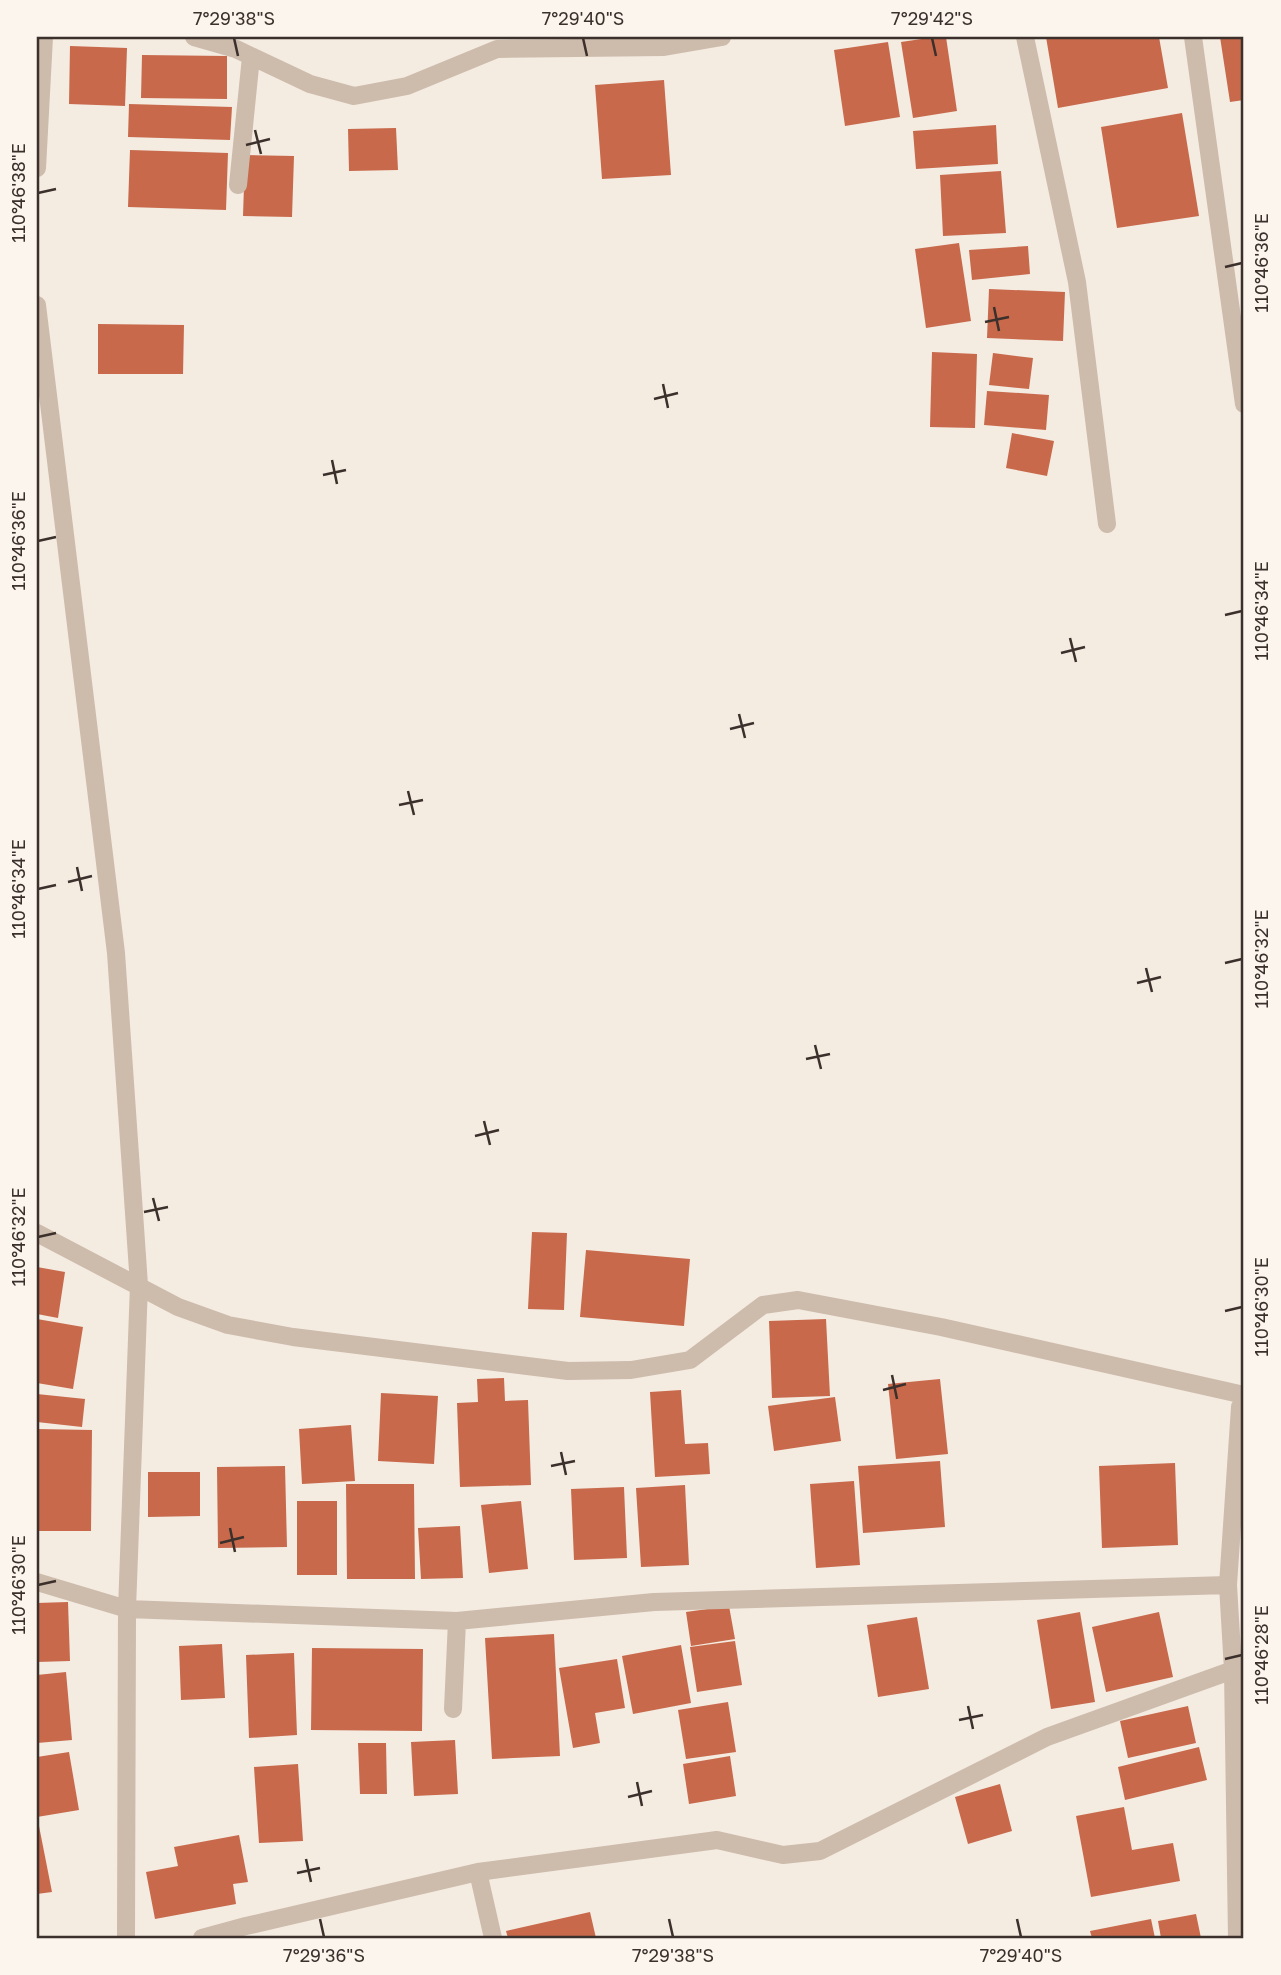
<svg xmlns="http://www.w3.org/2000/svg" width="1281" height="1975" font-family="'Golos Text',sans-serif">
<style>
.building{fill:#c8694b}
.lines{fill:none;stroke-linecap:round;stroke-linejoin:round}
.minor{stroke:#cdbbac;stroke-width:18}
.ticks{fill:none;stroke:#3b302b;stroke-width:2.5}
.neatline{fill:none;stroke:#3b302b;stroke-width:2.5}
.ticks-label{font-size:18px;text-anchor:middle;fill:#3b302b}
</style>
<rect width="100%" height="100%" fill="#f4ebe1"/>
<!-- building -->
<path class="building" d="M935,37H946L957,111L913,118L901,42Z
M1046,37H1159L1168,88L1058,108Z
M1220,37H1244V100L1230,102Z
M888,42L900,117L845,126L834,50Z
M70,46L127,48L125,106L69,104Z
M142,55L227,56V99L141,98Z
M664,80L671,175L602,179L595,85Z
M129,104L232,107L230,140L128,137Z
M1182,113L1199,216L1117,228L1101,127Z
M996,125L998,164L916,169L913,131Z
M396,128L398,170L349,171L348,129Z
M130,150L228,153L226,210L128,207Z
M245,155L294,156L292,217L243,216Z
M1001,171L1006,233L943,236L940,175Z
M959,243L971,321L926,328L915,249Z
M1028,246L1030,274L972,280L969,250Z
M989,289L1065,292L1063,341L987,338Z
M98,324L184,325L183,374H98Z
M932,352L977,354L975,428L930,427Z
M993,353L1033,358L1029,389L989,385Z
M987,391L1049,395L1046,430L984,425Z
M1012,433L1054,441L1047,476L1006,468Z
M532,1232L567,1233L564,1310L528,1309Z
M586,1250L690,1259L684,1326L580,1317Z
M37,1267L65,1272L58,1318L37,1314Z
M37,1319L83,1327L73,1389L37,1383Z
M826,1319L830,1396L772,1398L769,1321Z
M504,1378L505,1401L528,1400L531,1485L460,1487L457,1403L478,1402L477,1379Z
M940,1379L948,1454L896,1459L888,1384Z
M681,1390L685,1444L708,1443L710,1474L655,1477L650,1392Z
M381,1393L438,1396L434,1464L378,1461Z
M37,1394L85,1399L82,1427L37,1422Z
M835,1397L841,1441L774,1451L768,1406Z
M351,1425L355,1481L302,1484L299,1429Z
M37,1429L92,1430L91,1531H37Z
M940,1461L945,1527L863,1533L858,1466Z
M1175,1463L1178,1545L1102,1548L1099,1466Z
M285,1466L287,1547L218,1548L217,1467Z
M148,1472H200V1516L148,1517Z
M854,1481L860,1565L816,1568L810,1484Z
M346,1484H414L415,1579H347Z
M685,1485L689,1565L641,1567L636,1488Z
M624,1487L627,1558L574,1560L571,1489Z
M297,1501H337V1575H297Z
M521,1501L528,1569L489,1573L481,1505Z
M460,1526L463,1578L421,1579L418,1528Z
M68,1602L70,1661L37,1662V1603Z
M729,1606L735,1639L691,1646L686,1612Z
M1080,1612L1095,1702L1051,1709L1037,1620Z
M1159,1612L1173,1677L1106,1692L1092,1627Z
M917,1617L929,1689L878,1697L867,1625Z
M554,1634L560,1756L492,1759L485,1638Z
M735,1641L742,1685L697,1692L690,1647Z
M222,1644L225,1698L181,1700L179,1646Z
M681,1645L691,1703L633,1714L622,1656Z
M312,1648L423,1649L422,1731L311,1730Z
M294,1653L297,1735L249,1738L246,1655Z
M617,1659L625,1708L595,1713L600,1743L573,1748L559,1668Z
M66,1672L72,1740L37,1743V1675Z
M728,1702L736,1752L686,1759L678,1710Z
M1188,1706L1196,1743L1128,1758L1120,1721Z
M455,1740L458,1794L414,1796L411,1742Z
M358,1743H386L387,1794H360Z
M1199,1747L1207,1780L1125,1800L1118,1767Z
M69,1752L79,1810L37,1817V1757Z
M730,1756L736,1796L689,1804L683,1764Z
M298,1764L303,1841L259,1843L254,1767Z
M1000,1784L1012,1831L968,1844L955,1797Z
M1124,1807L1132,1850L1173,1843L1180,1881L1091,1897L1076,1816Z
M39,1826L52,1892L37,1894V1827Z
M239,1835L248,1882L233,1884L236,1904L155,1919L146,1872L178,1866L174,1847Z
M590,1912L596,1938H508L506,1931Z
M1196,1914L1201,1938H1161L1158,1921Z
M1151,1919L1155,1938H1092L1090,1931Z"/>
<g class="lines">
<!-- minor -->
<path class="minor" d="M194,37L236,49L310,84L354,96L407,86L497,49L664,47L722,37
M1025,37L1077,282L1107,524
M1193,37L1244,404
M37,168L44,37
M238,185L251,57
M37,305L116,953L139,1285L127,1609L126,1938
M37,1233L178,1307L228,1325L293,1337L568,1371L631,1370L690,1360L763,1305L798,1300L941,1327L1244,1395
M37,1582L127,1609L457,1621L654,1602L1228,1585
M453,1709L457,1621
M478,1872L717,1840L783,1855L820,1851L1047,1737L1233,1670
M202,1938L246,1926L478,1872L493,1938
M1237,1938L1233,1670L1228,1585L1240,1407L1244,1400"/>
</g>
<!-- ticks -->
<path class="ticks" d="M234,38L238,56M583,38L587,56M932,38L936,56M255,130L261,154M246,145L270,139M38,193L56,189M1225,267L1242,263M994,307L999,331M985,322L1009,317M663,384L668,408M654,399L678,393M332,460L337,484M323,475L346,470M38,541L56,537M1225,615L1242,611M1070,638L1076,662M1061,653L1085,647M739,714L745,738M730,729L754,723M408,791L414,815M399,805L423,800M77,867L82,891M68,882L92,876M38,889L56,885M1225,963L1242,959M1146,968L1152,992M1137,983L1161,977M815,1045L821,1069M806,1059L830,1054M484,1121L490,1145M475,1136L499,1130M153,1198L159,1221M144,1212L168,1207M38,1237L56,1233M1225,1311L1242,1307M892,1375L897,1399M883,1390L906,1384M561,1452L566,1475M551,1466L575,1461M230,1528L235,1552M220,1543L244,1537M38,1585L56,1581M1225,1659L1242,1655M968,1706L973,1729M959,1720L983,1715M637,1782L642,1806M628,1797L652,1791M306,1859L311,1882M297,1873L320,1868M320,1919L324,1937M669,1919L673,1937M1017,1919L1021,1937"/>
<!-- border -->
<rect width="1281" height="1975" fill="none" stroke="#fbf5ee" stroke-width="77"/>
<rect x="38" y="38" width="1204" height="1899" class="neatline"/>
<g class="ticks-label">
<text x="234" y="25">7°29'38"S</text>
<text x="583" y="25">7°29'40"S</text>
<text x="932" y="25">7°29'42"S</text>
<text transform="translate(19 193) rotate(-90)" y="6">110°46'38"E</text>
<text transform="translate(1262 263) rotate(-90)" y="6">110°46'36"E</text>
<text transform="translate(19 541) rotate(-90)" y="6">110°46'36"E</text>
<text transform="translate(1262 611) rotate(-90)" y="6">110°46'34"E</text>
<text transform="translate(19 889) rotate(-90)" y="6">110°46'34"E</text>
<text transform="translate(1262 959) rotate(-90)" y="6">110°46'32"E</text>
<text transform="translate(19 1237) rotate(-90)" y="6">110°46'32"E</text>
<text transform="translate(1262 1307) rotate(-90)" y="6">110°46'30"E</text>
<text transform="translate(19 1585) rotate(-90)" y="6">110°46'30"E</text>
<text transform="translate(1262 1655) rotate(-90)" y="6">110°46'28"E</text>
<text x="324" y="1962">7°29'36"S</text>
<text x="673" y="1962">7°29'38"S</text>
<text x="1021" y="1962">7°29'40"S</text>
</g>
</svg>
